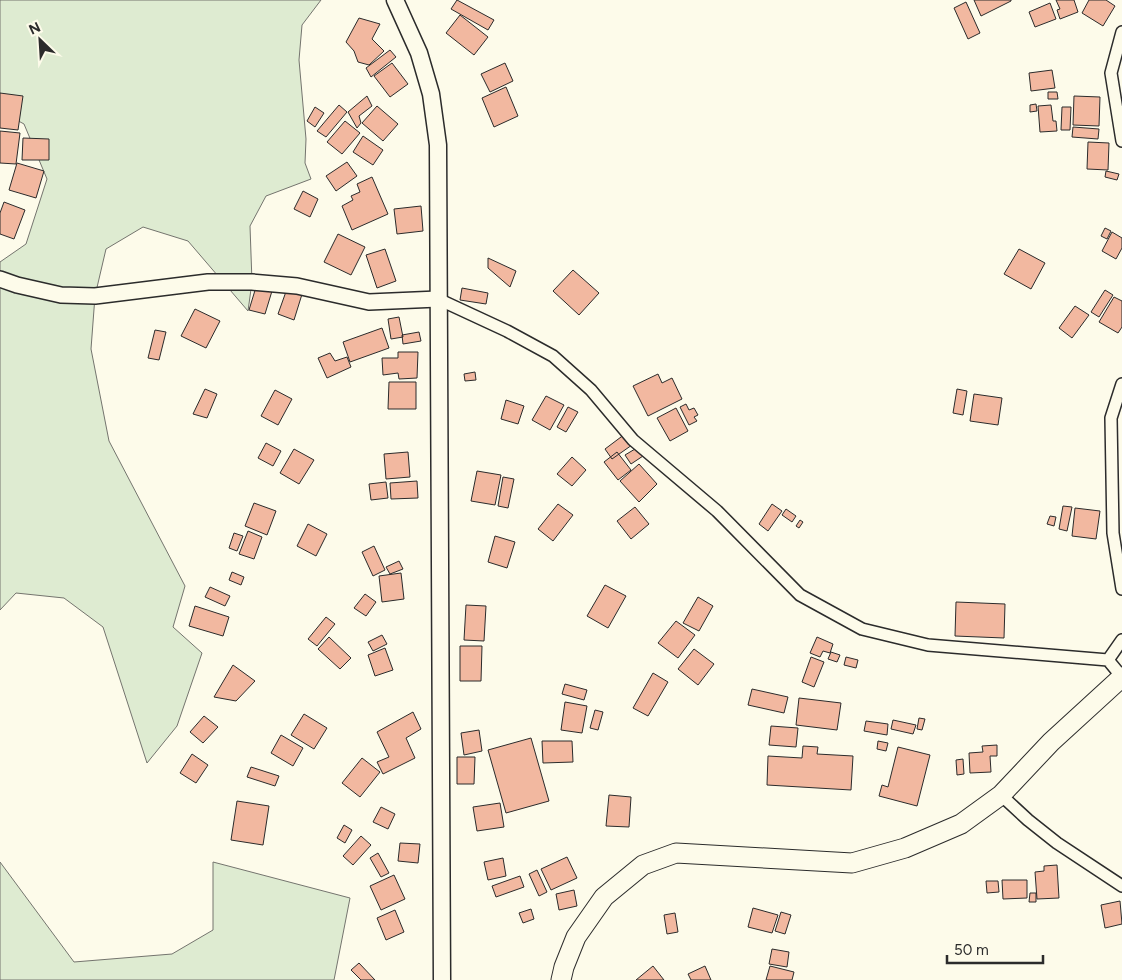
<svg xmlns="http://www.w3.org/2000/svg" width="1122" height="980" font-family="Figtree,sans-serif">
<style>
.green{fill:#deebd1;stroke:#74746e}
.building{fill:#f2b8a0;stroke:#2b2b2b}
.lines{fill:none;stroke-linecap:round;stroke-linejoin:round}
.minor-casing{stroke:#2b2b2b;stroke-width:14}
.tertiary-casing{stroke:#2b2b2b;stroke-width:18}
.secondary-casing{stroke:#2b2b2b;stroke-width:19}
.trunk-casing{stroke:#2b2b2b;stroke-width:21}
.minor{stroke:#fdfbea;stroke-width:11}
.tertiary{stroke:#fdfbea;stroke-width:15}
.secondary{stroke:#fdfbea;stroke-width:16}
.trunk{stroke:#fdfbea;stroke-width:19}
</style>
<rect width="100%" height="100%" fill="#fdfbea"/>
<!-- green -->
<path class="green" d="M0,0H321L302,25L299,60L306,139L305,163L311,179L266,196L250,226L252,282L248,311L188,241L143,227L106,249L95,296L91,349L109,441L185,586L173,627L202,653L177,726L147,763L103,627L64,598L16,593L0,610V262L26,244L47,179L24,124L0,111Z
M0,862L74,962L172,954L213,930V862L350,898L334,980H0Z"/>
<!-- building -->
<path class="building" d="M457,0L494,20L488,30L451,9Z
M974,0H1011V1L981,16Z
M1056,0H1074L1078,12L1060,19L1057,10L1060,9Z
M1089,0H1106L1115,6L1103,26L1082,13Z
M966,2L980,33L968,39L954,8Z
M1050,3L1056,19L1035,27L1029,12Z
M460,15L488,37L474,55L446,33Z
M359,18L380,24L372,39L384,51L369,65L358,62L354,51L346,42Z
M390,50L396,57L371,77L366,68Z
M392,63L408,84L390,97L374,76Z
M505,63L513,81L490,92L481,74Z
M1052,70L1055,88L1031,91L1029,73Z
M506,87L518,116L494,127L482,98Z
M1048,92H1057L1058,99H1048Z
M0,93L23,96L18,130L0,128Z
M367,96L372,106L359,116L361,123L357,128L348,112Z
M1074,96L1100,97L1099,126L1073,125Z
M1036,104L1037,111L1030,112V105Z
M339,105L347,112L326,137L317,131Z
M1051,105L1053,121H1056L1057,131L1040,132L1038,106Z
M377,106L398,124L383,141L362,123Z
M315,107L324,113L315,127L307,121Z
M1062,107H1071L1070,130H1061Z
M345,121L360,133L342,154L327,142Z
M1073,127L1099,129L1098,139L1072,137Z
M0,131L20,133L16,164L0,163Z
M363,136L383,150L373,165L353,152Z
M23,138L49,139V160H22Z
M1088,142L1109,143L1108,170L1087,169Z
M347,162L357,176L336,191L326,176Z
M17,163L44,171L36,198L9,190Z
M1106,171L1119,174L1117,180L1105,177Z
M372,177L388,214L352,230L342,206L353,200L351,196L360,192L357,184Z
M303,191L318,199L310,217L294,209Z
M4,202L25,210L14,239L0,234V213Z
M421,206L423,231L397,234L394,209Z
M1105,228L1111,231L1107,239L1101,236Z
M1112,232L1122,238V248L1116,259L1102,251Z
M338,234L365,247L351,275L324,262Z
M385,249L396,281L377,288L366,255Z
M1019,249L1045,263L1031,289L1004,274Z
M488,258L516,271L510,287L488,268Z
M573,270L599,293L579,315L553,291Z
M288,286L303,291L294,320L278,314Z
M256,287L272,291L265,314L249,310Z
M462,288L488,293L486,304L460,300Z
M1105,290L1113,295L1099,317L1091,312Z
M1114,297L1122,301V327L1118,333L1099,322Z
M1075,306L1089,315L1072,338L1059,328Z
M195,309L220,321L206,348L181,336Z
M399,317L403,337L391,339L388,319Z
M382,328L389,348L350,362L343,342Z
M155,330L166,332L159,360L148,358Z
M419,332L421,341L403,344L402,335Z
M398,352H418L417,378L399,379L398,373L383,375L382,358H398Z
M330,353L335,361L347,357L351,367L327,378L318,358Z
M475,372L476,380L465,381L464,374Z
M658,374L662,383L672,378L682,399L648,416L633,386Z
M389,382H416V409H388Z
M205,389L217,394L207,418L193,414Z
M957,389L967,391L963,415L953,413Z
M275,390L292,399L278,425L261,416Z
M974,394L1002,398L998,425L970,421Z
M546,396L564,405L550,430L532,420Z
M506,400L524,406L518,424L501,419Z
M686,404L689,410L694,408L698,415L694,417L697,421L689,425L680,407Z
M568,407L578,412L566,432L557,427Z
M676,408L688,431L670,441L657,418Z
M625,434L632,445L612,459L605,449Z
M266,443L281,451L273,466L258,458Z
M640,446L646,454L631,464L625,455Z
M294,449L314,460L299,484L280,473Z
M408,452L410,477L386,479L384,454Z
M617,452L631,470L618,480L604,462Z
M572,457L586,470L572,486L557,474Z
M639,464L657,484L639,502L620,481Z
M477,471L501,475L495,505L471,501Z
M503,477L514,479L508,508L498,506Z
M417,481L418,498L391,499L390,483Z
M386,482L388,498L371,500L369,484Z
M254,503L276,511L267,535L245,526Z
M558,504L573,515L553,541L538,529Z
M772,504L782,511L768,531L759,524Z
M1063,506L1072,507L1067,531L1059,529Z
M635,507L649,524L631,539L617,521Z
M1075,508L1100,511L1096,539L1072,536Z
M786,509L796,516L792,522L782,515Z
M1050,516L1056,517L1054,526L1047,524Z
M800,520L803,522L799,528L796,526Z
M308,524L327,534L316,556L297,546Z
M248,531L262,537L254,559L239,554Z
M234,533L243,536L237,551L229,548Z
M495,536L515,542L507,568L488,562Z
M374,546L385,570L373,576L362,552Z
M399,561L403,569L390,574L386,567Z
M232,572L244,577L241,585L229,580Z
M401,573L404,599L382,602L379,576Z
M605,585L626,596L608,628L587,616Z
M210,587L230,596L225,606L205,597Z
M365,594L376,602L366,616L354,608Z
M698,597L713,606L699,631L683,623Z
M956,602L1005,604L1004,638L955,636Z
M466,605L486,606L484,641L464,640Z
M195,606L229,617L223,636L189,626Z
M326,617L335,624L317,646L308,639Z
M676,621L695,635L678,658L658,643Z
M382,635L387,644L373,651L368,642Z
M329,637L351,658L340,669L318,649Z
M817,637L833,644L830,653L823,651L820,657L810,653Z
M460,646H482L481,681H460Z
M385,648L393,670L375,676L368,655Z
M694,649L714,664L698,685L678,669Z
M831,652L840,655L837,662L828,659Z
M811,657L824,662L814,687L802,682Z
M846,657L858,660L856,668L844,665Z
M233,665L255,681L236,701L214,697Z
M653,673L668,682L648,716L633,708Z
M565,684L587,690L584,700L562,694Z
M752,689L788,697L784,713L748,705Z
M799,698L841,703L837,730L796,725Z
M565,702L587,706L582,733L561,730Z
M595,710L603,712L598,730L590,728Z
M413,712L421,729L406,738L415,758L383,774L377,762L389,757L377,732Z
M304,714L327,728L314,749L291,735Z
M204,716L218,727L203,743L190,732Z
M919,718L925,719L922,730L917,729Z
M893,720L916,725L913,734L891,729Z
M866,721L888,724L887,735L864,731Z
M771,726L798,728L796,747L769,745Z
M479,730L482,751L464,755L461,733Z
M281,735L303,748L293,766L271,753Z
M531,738L549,801L506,813L488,750Z
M542,741H572L573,762L543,763Z
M878,741L888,743L886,751L877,749Z
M997,745V756H990L991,772L970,773L969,753L983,752L982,746Z
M803,746L818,747L817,754L853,756L851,790L767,785L768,756L802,758Z
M898,747L930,755L917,806L879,796L882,785L888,787Z
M192,754L208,765L196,783L180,773Z
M457,757H475L474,784H457Z
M362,758L380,772L360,797L342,783Z
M963,759L964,774L957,775L956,760Z
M251,767L279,776L275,786L247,777Z
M609,795L631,797L629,827L606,826Z
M237,801L269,806L263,845L231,840Z
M500,803L504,827L477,831L473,807Z
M381,807L395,814L388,829L373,822Z
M344,825L352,830L345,843L337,838Z
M361,836L371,845L353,865L343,856Z
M400,843L420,844L418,863L398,861Z
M378,853L389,873L381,877L370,858Z
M567,857L577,878L551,890L541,869Z
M503,858L506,876L488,880L484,862Z
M1057,865L1059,898L1037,899L1035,872L1044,871V866Z
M537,870L547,892L539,896L529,874Z
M394,875L405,899L381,910L370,886Z
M520,876L524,887L496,897L492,886Z
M1002,880H1027V898L1003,899Z
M986,881H998L999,892L987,893Z
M574,890L577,906L559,910L556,894Z
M1030,893H1036V902H1029Z
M1120,901L1122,924L1105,928L1101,905Z
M753,908L778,915L772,933L748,927Z
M531,909L534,919L523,923L519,913Z
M395,910L404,932L386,940L377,918Z
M781,912L791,915L785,934L775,931Z
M675,913L678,932L667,934L664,915Z
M772,949L789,952L787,967L769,964Z
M359,963L375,980H361L351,970Z
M653,966L664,980H636Z
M705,966L711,980H691L688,974Z
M770,966L794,972L792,980H766Z"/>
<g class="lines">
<defs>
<path id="minor" d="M1122,32L1111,73L1122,141
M438,299L507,331L553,356L591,390L633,440L717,511L800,595L862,629L928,645L1108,660L1122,677
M1122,384L1111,418L1113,533L1122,589
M1108,660L1122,640
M1001,795L1028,820L1057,843L1122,886"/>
<path id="tertiary" d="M0,279L17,285L61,295L95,296L208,282H252L297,286L369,302L438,299"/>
<path id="secondary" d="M395,0L419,53L431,94L438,145L442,980"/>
<path id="trunk" d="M561,980L564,967L576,937L604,897L643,865L676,853L852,863L905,848L961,824L1001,795L1051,742L1122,677"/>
</defs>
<!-- minor casing -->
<use href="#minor" class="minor-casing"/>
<!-- tertiary casing -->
<use href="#tertiary" class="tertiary-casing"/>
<!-- secondary casing -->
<use href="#secondary" class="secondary-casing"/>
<!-- trunk casing -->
<use href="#trunk" class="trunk-casing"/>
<!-- minor -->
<use href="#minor" class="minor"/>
<!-- tertiary -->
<use href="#tertiary" class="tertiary"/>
<!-- secondary -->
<use href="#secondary" class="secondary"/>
<!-- trunk -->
<use href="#trunk" class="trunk"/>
</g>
<!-- north arrow -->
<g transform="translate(40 40) rotate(335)" stroke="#fdfbea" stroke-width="4" paint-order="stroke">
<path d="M0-4L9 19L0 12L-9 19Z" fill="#2b2b2b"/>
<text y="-8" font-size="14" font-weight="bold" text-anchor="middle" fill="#2b2b2b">N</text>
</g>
<!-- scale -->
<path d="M947 955v8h96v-8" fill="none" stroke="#2b2b2b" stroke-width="2.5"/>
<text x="954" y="955" font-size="15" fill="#2b2b2b" stroke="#fdfbea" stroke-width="4" paint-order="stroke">50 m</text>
</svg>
